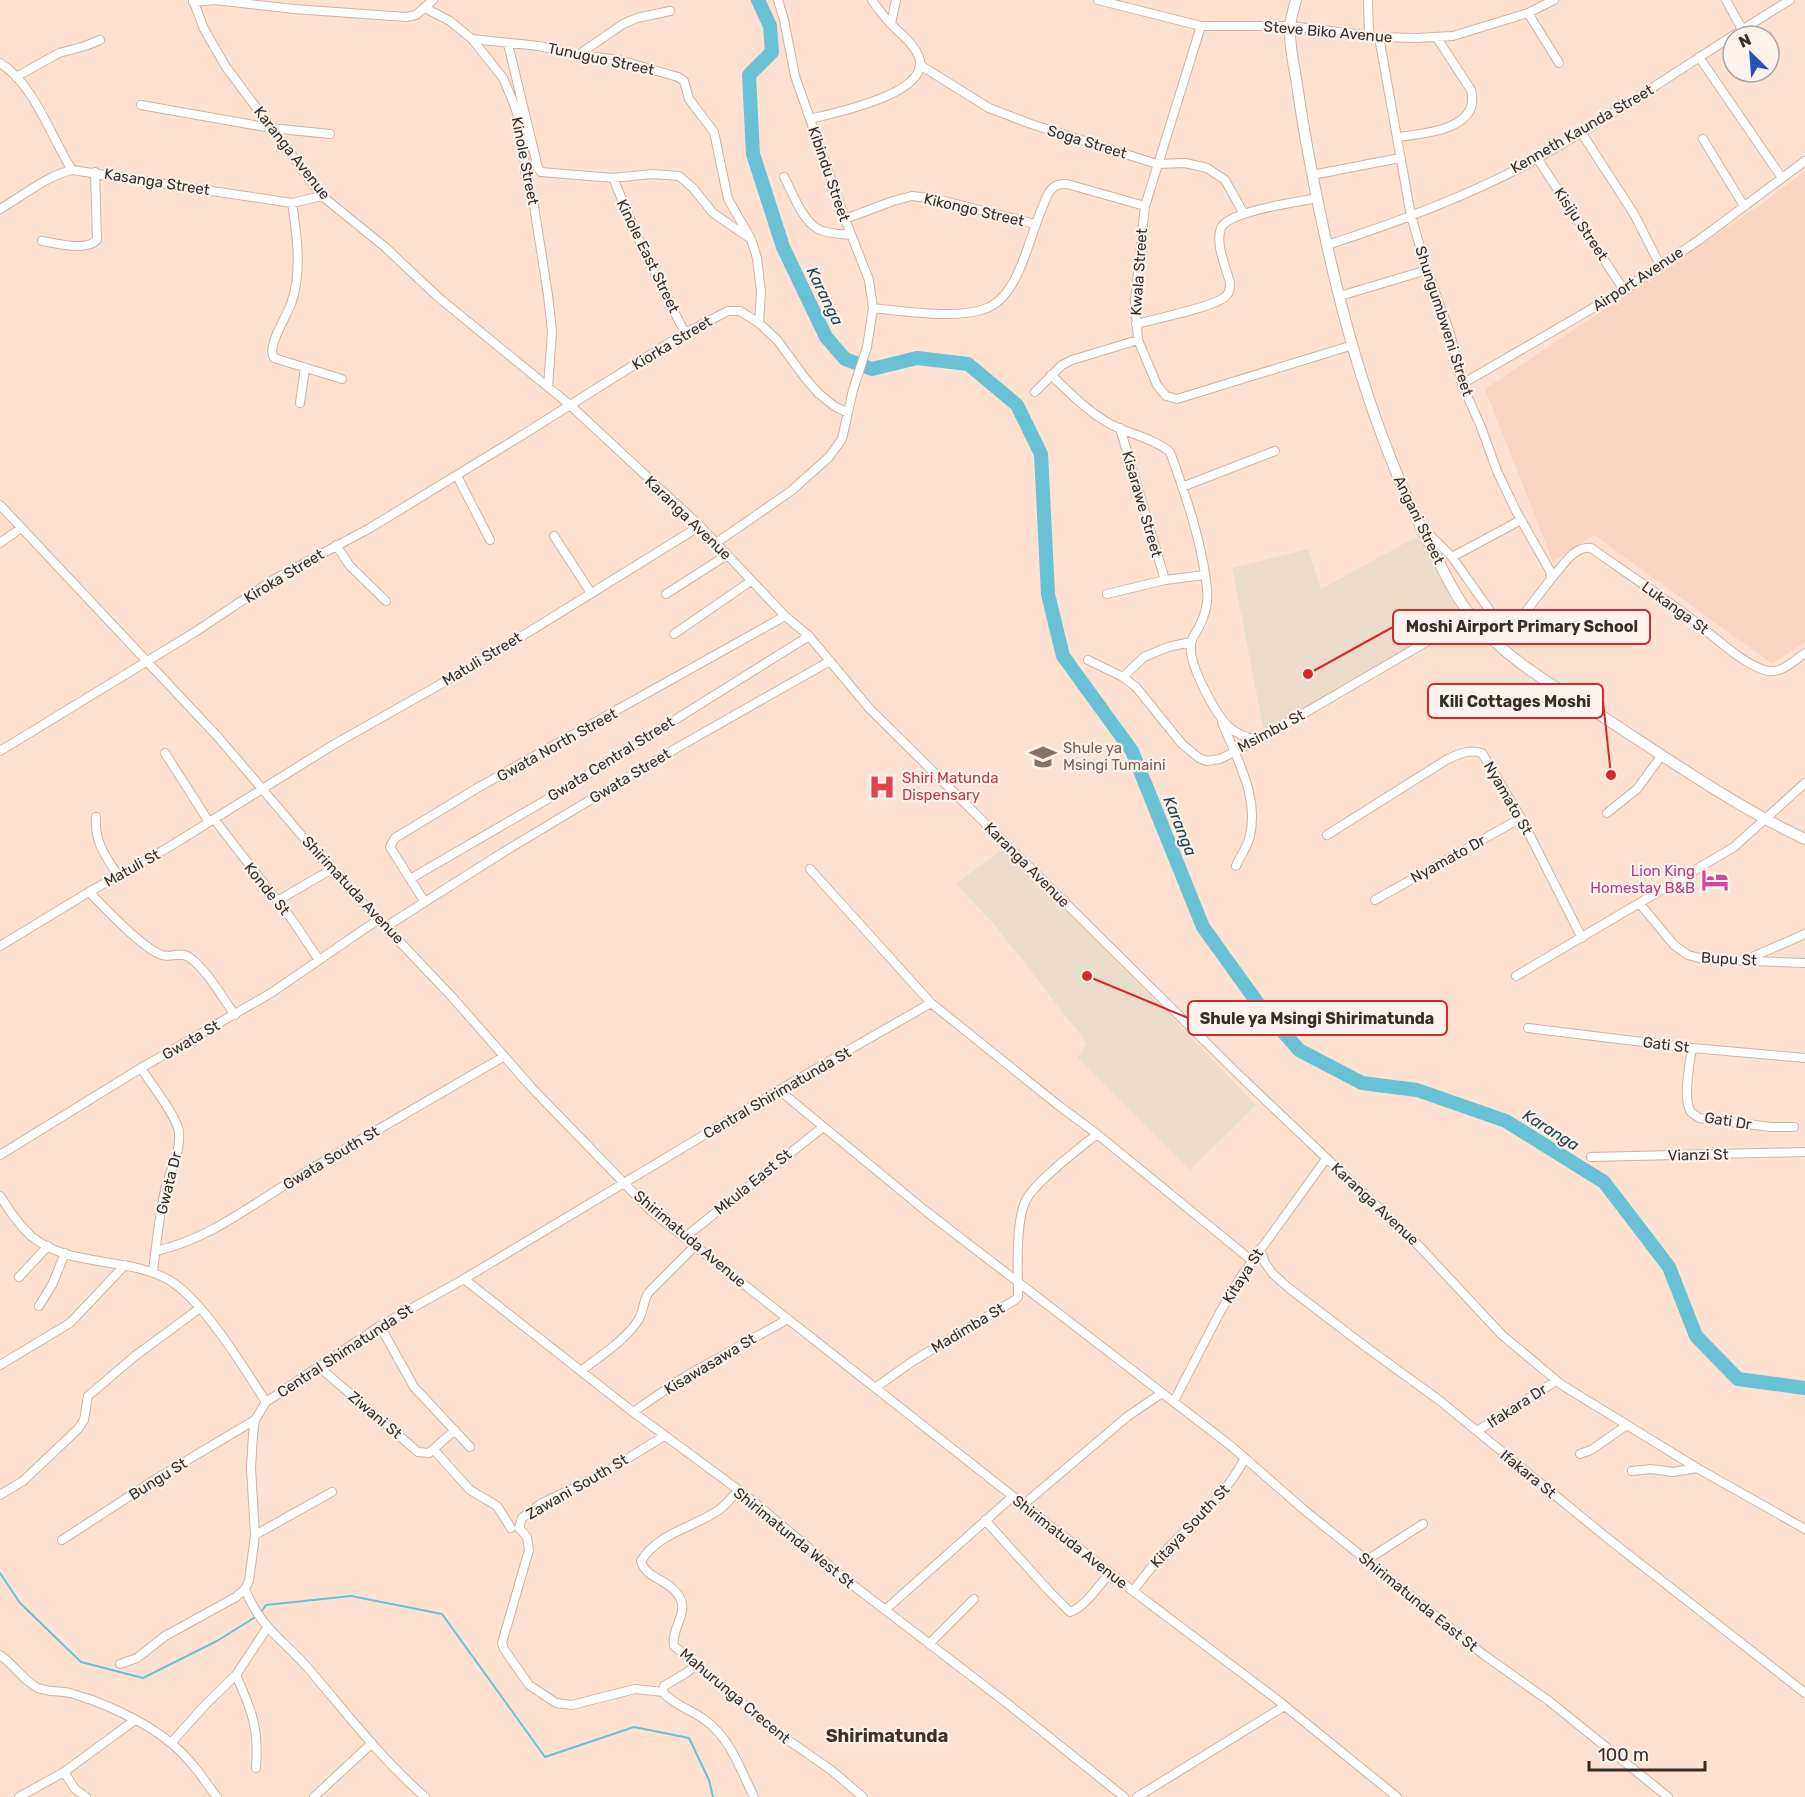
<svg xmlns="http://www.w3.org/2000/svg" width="1805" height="1797" font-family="Rubik,sans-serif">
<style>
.built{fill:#f9d4c0}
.education{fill:#ebdbc9}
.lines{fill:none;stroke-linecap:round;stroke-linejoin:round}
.stream{stroke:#69c1d6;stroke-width:2}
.river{stroke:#69c1d6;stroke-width:14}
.minor-casing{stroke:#cfb2a3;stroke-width:10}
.tertiary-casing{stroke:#cfb2a3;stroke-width:12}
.minor{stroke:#fff;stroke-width:8}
.tertiary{stroke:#fff;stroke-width:10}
.labels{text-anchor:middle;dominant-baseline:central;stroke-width:4.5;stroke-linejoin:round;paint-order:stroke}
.street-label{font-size:15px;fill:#372c26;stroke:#fef2ec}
.education-label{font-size:15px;fill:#785e54;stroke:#fef2ec;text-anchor:start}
.health-label{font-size:15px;fill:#be3a42;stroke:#fef2ec;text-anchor:start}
.hotel-label{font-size:15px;fill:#b23c85;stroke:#fef2ec;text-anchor:end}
.water-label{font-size:16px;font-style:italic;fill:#1b444e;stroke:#fef2ec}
.quarter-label{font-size:18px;font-weight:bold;fill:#452f22;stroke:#fef2ec}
.leader{fill:none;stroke:#d62828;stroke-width:2}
.callout-dot{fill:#d62828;stroke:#fef2ec;stroke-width:2}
.callout{fill:#fef2ec;stroke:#d62828;stroke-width:2}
.callout-label{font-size:16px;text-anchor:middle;font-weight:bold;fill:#372c26}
</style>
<rect width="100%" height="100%" fill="#fee1d1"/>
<!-- built -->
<path class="built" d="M1805,171V642L1772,664L1594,535L1553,562L1485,389L1760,205Z"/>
<!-- education -->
<path class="education" d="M1418,536L1461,617L1264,731L1232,568L1308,549L1321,589Z
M1002,849L1097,940L1256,1105L1190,1170L1078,1058L1087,1043L994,924L956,884Z"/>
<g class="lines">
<!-- stream -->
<path class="stream" d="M0,1573L20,1603L81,1662L143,1678L217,1641L257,1616
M261,1612L266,1605L351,1596L442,1614L545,1757L634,1727L689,1738L709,1780L713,1797"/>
<!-- river -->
<path class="river" d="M758,0L770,26L772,52L749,75L753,154L783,247L826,337L845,359L872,369L917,358L968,364L1017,405L1041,454L1048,594L1063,656L1132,751L1203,927L1257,1002L1299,1050L1362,1083L1417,1090L1506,1121L1604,1182L1669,1267L1696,1336L1738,1379L1805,1388"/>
<defs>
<path id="minor" d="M193,0L204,29L226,67L322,196L385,247L438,297L570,405L700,526L785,616L809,636L869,708L1240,1076L1419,1246L1502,1335L1562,1385L1697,1468L1805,1529
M1098,0L1201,26H1290L1379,37L1416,38L1453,36L1528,13L1554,0
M1368,0L1369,36
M1726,0L1742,29
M193,2L215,0L294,9L406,17L416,15L433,0
M425,8L450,21L472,39L503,78L514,104L523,132L525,172L534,206L548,295L552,331L548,387
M1528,13L1559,63
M891,24L896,0
M1201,26L1145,206L1135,301L1138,340L1157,385L1166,396L1177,399L1353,345
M1379,37L1411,216L1427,270L1450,333L1462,384L1481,427L1497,471L1516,511L1550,571L1551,579L1500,645
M472,39L539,46L578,55L619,60L678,77L684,81L689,99L714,132L728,199L751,239L757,258L761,292L759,323
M508,44L538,168L541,172L613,178L652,174L679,176L693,188L713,213L748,237
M578,55L623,24L637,18L670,11
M1699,57L1782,178
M0,63C34,84 51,137 72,170
M920,65L989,108L1031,124L1157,164L1185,163L1207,168L1225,180L1244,214
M16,77L59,53L85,46L100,40
M141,105L271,128L330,134
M810,119C833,113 932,94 919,57C914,44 902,35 892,25C885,18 878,9 872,0
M1581,132L1634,214L1660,265
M1397,137C1422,134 1482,130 1471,90L1437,38
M1703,139L1744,206
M1537,158L1624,290
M1312,175L1400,158
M784,177C793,193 801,219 818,229C827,234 840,234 851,235
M613,178L645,254L685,333
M292,203C297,236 302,269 292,301C288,315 266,346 274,358L342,379
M0,209C23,196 46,176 72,170L292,203L322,196
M845,219L893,201L912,196L936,199L1035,224
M42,241C57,243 85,252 97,240L95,172
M1327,245C1399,222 1472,195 1538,158C1624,110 1705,51 1790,0
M1340,296L1427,270
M873,308C904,311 959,320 987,308C1020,295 1029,236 1043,206C1045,201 1047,194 1051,190C1055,184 1061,184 1067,184L1145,206
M1136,324C1153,319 1216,307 1226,296C1230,292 1230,288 1230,283C1226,267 1215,244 1221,228C1228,211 1298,202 1317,198
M1051,375C1069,392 1087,411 1110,424C1129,434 1153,438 1170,452C1186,496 1202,542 1207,589C1209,604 1205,616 1198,629C1195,634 1191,639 1191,645C1188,664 1216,715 1229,727C1238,735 1247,738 1258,740
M1462,384L1624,290L1699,240L1805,161
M1035,392L1062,365L1072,360L1138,340
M300,403L305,368
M1120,428L1165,580
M457,476L490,540
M1182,487L1275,451
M0,505L218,737L326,864L453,998L532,1088L652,1212L1133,1591L1275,1698L1397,1797
M1425,530L1452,557L1495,618L1512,631
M554,536L591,593
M0,543L21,528
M716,543L791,491L829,457L842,439L853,390L867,347L873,308L869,280L845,219L795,76L784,20L778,0
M336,545L350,566L386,601
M1452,557L1521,520
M1551,579C1562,567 1573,546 1591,548C1625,572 1660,595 1693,620C1711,634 1747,668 1769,671C1782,673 1795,660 1805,653
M666,594L727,555
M1107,594L1165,580L1205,575
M674,634L751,581
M1088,660L1123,677L1136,687L1182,744L1199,758L1207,761L1220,759L1258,740L1471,616
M1123,677L1144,657L1168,647L1191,642
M1222,722C1236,758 1259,795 1250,836C1248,846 1240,856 1236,866
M0,751L195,632L273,580L370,528L516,439L685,333L728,311H740L759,323L778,341L805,378L818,393L834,406L848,413
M165,753L209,822
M1607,813L1637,789L1662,755
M96,817C94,841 105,856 118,875
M214,819L293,921L319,960
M1327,835L1446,760C1458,754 1469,749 1482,753L1521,818L1582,938
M810,869L931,1003L1058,1105L1097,1134L1251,1260
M410,879L558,793L809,636
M89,892C105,908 142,948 162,955C172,958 180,951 189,957C208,971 221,996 235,1015
M1375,900L1521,818
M277,901L332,869
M424,901L390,847L395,838L479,787L785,616
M1640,904L1674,945L1688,955L1703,959L1805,963
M387,926L502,853L675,749L830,661
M0,946L89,892L169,847L333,745L485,659L700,526
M1750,958L1805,934
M1516,976L1734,847L1805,783
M1528,1028L1692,1048L1805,1058
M1692,1048C1690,1062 1682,1100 1691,1112C1693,1114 1697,1116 1699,1118L1771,1127H1794
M141,1068C150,1083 177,1116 179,1132C181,1152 170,1170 165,1190C159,1217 156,1245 153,1272
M779,1090L927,1212L1231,1446L1303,1509L1484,1655L1549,1701L1668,1797
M0,1155L141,1068L271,993L379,919
M1591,1157L1805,1152
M0,1196C9,1210 18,1224 31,1236C69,1268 127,1256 169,1280C203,1300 244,1368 266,1402
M684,1238L823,1127
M1260,1249L1265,1263L1273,1274L1290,1289L1366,1347L1439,1400L1606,1537L1805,1693
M156,1251C210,1239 254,1203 301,1175C368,1135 436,1096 503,1057
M19,1277L48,1246
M464,1279L633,1412L748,1497L854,1586L1008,1704L1124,1797
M39,1306L52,1285L65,1253
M380,1326L414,1387L470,1447
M0,1365L70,1323L125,1265
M319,1367L418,1452L429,1453L455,1430
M581,1371C600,1356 626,1340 639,1319C644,1310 643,1300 649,1292L695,1246
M875,1388L913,1361L1015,1300L1018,1297C1018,1272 1015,1222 1026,1200C1036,1181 1080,1148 1097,1134
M1174,1401L1219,1314L1240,1278L1326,1159
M633,1412L686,1376L788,1319
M1477,1431L1556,1381
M434,1450L470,1490L497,1506L511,1528
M1580,1454L1591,1450L1627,1425
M1632,1471L1651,1469L1673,1472L1697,1468
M738,1491C730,1499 724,1508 714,1513C688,1529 658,1534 641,1561C646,1580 672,1579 681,1600C687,1615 671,1629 674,1646L775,1731L831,1770L863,1797
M0,1495L23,1481L78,1429L84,1420L88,1396L135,1356L200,1308
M1023,1505L1128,1416L1162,1393
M985,1520L1049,1591L1070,1612C1085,1607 1099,1585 1110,1573
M255,1535L332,1492
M62,1540L159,1477L255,1420
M1367,1560L1423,1524
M245,1589C260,1627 281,1638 307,1667C345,1711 381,1759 425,1797
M1133,1591C1145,1575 1158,1559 1172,1544C1199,1517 1227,1493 1245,1458
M885,1610L1012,1497
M929,1644L974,1599
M0,1655C14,1664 23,1681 38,1688C48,1692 60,1691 70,1693C77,1695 85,1698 92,1700C128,1714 167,1733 192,1764C201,1774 208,1786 217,1797
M120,1664L137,1658L165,1636L236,1597L245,1589L249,1581L255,1535L251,1468L253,1435L255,1420L266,1402L380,1326L464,1279L779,1090L931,1003
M696,1665L686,1673L664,1686L663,1692C673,1705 692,1710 705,1720C731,1739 740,1769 754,1797
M236,1675C252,1711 259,1728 256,1768
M663,1692L635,1689L572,1705L556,1703L529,1685L504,1649L502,1643L529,1550L527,1537L519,1528L522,1518L542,1503L604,1473L664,1436
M171,1743L206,1704L236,1675L267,1628
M64,1772L75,1789L86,1797
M19,1797L64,1772L135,1720
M314,1797L372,1743
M1137,1797L1283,1707"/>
<path id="tertiary" d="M1296,0C1294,8 1291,17 1290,26C1289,43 1293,62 1296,78C1300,105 1304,131 1309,157C1334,291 1368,427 1432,549C1444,571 1455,597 1472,617C1507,662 1563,691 1611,722C1674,763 1737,807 1805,839"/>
</defs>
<!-- minor casing -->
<use href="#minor" class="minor-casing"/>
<!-- tertiary casing -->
<use href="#tertiary" class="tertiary-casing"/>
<!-- minor -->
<use href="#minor" class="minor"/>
<!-- tertiary -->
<use href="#tertiary" class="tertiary"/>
</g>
<!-- icons -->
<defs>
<symbol id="school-bare" viewBox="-9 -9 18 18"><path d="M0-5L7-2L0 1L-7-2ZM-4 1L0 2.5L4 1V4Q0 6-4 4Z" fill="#8d6e63" stroke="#fef2ec" stroke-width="2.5" paint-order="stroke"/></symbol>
<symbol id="hospital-bare" viewBox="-9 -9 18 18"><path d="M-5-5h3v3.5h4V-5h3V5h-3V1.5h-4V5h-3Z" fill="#e0444e" stroke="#fef2ec" stroke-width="2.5" paint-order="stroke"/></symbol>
<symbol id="hotel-bare" viewBox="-9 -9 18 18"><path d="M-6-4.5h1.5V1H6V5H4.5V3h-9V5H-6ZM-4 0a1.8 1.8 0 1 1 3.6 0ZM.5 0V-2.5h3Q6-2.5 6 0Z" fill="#d1479c" stroke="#fef2ec" stroke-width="2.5" paint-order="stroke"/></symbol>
</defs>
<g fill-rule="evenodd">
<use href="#school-bare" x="1024" y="738" width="38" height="38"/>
<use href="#hospital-bare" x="863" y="768" width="38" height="38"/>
<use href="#hotel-bare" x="1696" y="861" width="38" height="38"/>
</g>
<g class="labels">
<!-- street labels -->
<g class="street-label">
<text transform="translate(1328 32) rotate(5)">Steve Biko Avenue</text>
<text transform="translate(601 59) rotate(12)">Tunuguo Street</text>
<text transform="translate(1582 129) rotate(-30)">Kenneth Kaunda Street</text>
<text transform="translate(1087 142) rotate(17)">Soga Street</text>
<text transform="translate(292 153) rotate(52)">Karanga Avenue</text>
<text transform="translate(525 161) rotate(79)">Kinole Street</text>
<text transform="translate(829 174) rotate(71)">Kibindu Street</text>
<text transform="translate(157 182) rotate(9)">Kasanga Street</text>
<text transform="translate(974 210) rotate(13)">Kikongo Street</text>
<text transform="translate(1581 224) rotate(56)">Kisiju Street</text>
<text transform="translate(648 256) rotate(64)">Kinole East Street</text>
<text transform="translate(1139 272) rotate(-86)">Kwala Street</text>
<text transform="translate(1638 279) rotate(-33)">Airport Avenue</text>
<text transform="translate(1444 321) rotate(72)">Shungumbweni Street</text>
<text transform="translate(672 343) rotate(-31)">Kiorka Street</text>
<text transform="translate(1142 504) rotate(74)">Kisarawe Street</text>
<text transform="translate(688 518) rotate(44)">Karanga Avenue</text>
<text transform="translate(1419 520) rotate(64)">Angani Street</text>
<text transform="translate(284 576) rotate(-31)">Kiroka Street</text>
<text transform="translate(1675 608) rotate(36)">Lukanga St</text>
<text transform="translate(482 659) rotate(-31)">Matuli Street</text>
<text transform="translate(1271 731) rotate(-28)">Msimbu St</text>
<text transform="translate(557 745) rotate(-29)">Gwata North Street</text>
<text transform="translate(611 759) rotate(-32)">Gwata Central Street</text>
<text transform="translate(630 776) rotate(-31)">Gwata Street</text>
<text transform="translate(1508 798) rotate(60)">Nyamato St</text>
<text transform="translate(1448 859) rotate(-29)">Nyamato Dr</text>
<text transform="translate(1027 865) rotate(45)">Karanga Avenue</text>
<text transform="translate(132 868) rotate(-29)">Matuli St</text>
<text transform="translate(267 889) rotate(51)">Konde St</text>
<text transform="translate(353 890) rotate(47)">Shirimatuda Avenue</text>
<text transform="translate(1729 959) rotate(3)">Bupu St</text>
<text transform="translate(191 1040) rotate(-30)">Gwata St</text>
<text transform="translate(1666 1045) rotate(7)">Gati St</text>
<text transform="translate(777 1093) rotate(-30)">Central Shirimatunda St</text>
<text transform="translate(1728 1121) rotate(9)">Gati Dr</text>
<text transform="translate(1698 1155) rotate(-1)">Vianzi St</text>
<text transform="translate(331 1158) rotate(-31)">Gwata South St</text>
<text transform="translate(753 1182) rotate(-39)">Mkula East St</text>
<text transform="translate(169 1183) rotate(-76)">Gwata Dr</text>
<text transform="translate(1375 1204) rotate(43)">Karanga Avenue</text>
<text transform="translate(690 1239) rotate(40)">Shirimatuda Avenue</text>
<text transform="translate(1243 1276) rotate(-57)">Kitaya St</text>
<text transform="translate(968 1328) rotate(-31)">Madimba St</text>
<text transform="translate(345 1351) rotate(-33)">Central Shimatunda St</text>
<text transform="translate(710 1364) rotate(-31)">Kisawasawa St</text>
<text transform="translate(1517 1406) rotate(-33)">Ifakara Dr</text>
<text transform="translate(375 1415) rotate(40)">Ziwani St</text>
<text transform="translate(1528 1474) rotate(39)">Ifakara St</text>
<text transform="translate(158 1479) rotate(-32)">Bungu St</text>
<text transform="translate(577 1487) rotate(-30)">Zawani South St</text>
<text transform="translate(1190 1526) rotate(-47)">Kitaya South St</text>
<text transform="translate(794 1538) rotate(39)">Shirimatunda West St</text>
<text transform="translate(1070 1542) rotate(38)">Shirimatuda Avenue</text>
<text transform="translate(1418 1602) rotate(39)">Shirimatunda East St</text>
<text transform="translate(735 1696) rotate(40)">Mahurunga Crecent</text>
</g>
<!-- education labels -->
<g class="education-label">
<text x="1063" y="748">Shule ya<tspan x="1063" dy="17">Msingi Tumaini</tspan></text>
</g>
<!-- health labels -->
<g class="health-label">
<text x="902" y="778">Shiri Matunda<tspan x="902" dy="17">Dispensary</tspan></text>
</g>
<!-- hotel labels -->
<g class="hotel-label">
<text x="1695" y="871">Lion King<tspan x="1695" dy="17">Homestay B&amp;B</tspan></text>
</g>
<!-- water labels -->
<g class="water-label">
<text transform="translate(825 296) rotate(64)">Karanga</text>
<text transform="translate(1180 826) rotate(68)">Karanga</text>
<text transform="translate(1551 1130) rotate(32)">Karanga</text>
</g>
<!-- quarter labels -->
<g class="quarter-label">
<text x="887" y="1736">Shirimatunda</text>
</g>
</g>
<!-- callouts -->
<path class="leader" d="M1308 674L1393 627M1611 775L1603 701M1087 976L1188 1018"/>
<g class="callout-dot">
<circle cx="1308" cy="674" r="6"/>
<circle cx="1611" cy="775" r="6"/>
<circle cx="1087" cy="976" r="6"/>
</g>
<g class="callout">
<rect x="1393" y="610" width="257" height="34" rx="6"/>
<rect x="1428" y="684" width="175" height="34" rx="6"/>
<rect x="1188" y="1001" width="259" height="34" rx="6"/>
</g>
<g class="callout-label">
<text x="1522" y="632">Moshi Airport Primary School</text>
<text x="1515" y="707">Kili Cottages Moshi</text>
<text x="1317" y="1024">Shule ya Msingi Shirimatunda</text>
</g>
<!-- north arrow -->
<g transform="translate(1751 54) rotate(335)"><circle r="28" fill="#fef2ec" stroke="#aea39d" stroke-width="1.5"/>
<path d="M0-4.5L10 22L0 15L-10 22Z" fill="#294ebd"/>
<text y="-9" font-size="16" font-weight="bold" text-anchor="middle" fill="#372c26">N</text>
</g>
<!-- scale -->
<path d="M1589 1761v9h116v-9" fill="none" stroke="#372c26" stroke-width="3"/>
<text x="1598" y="1761" font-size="18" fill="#372c26" stroke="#fef2ec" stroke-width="4.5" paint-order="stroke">100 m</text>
</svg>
